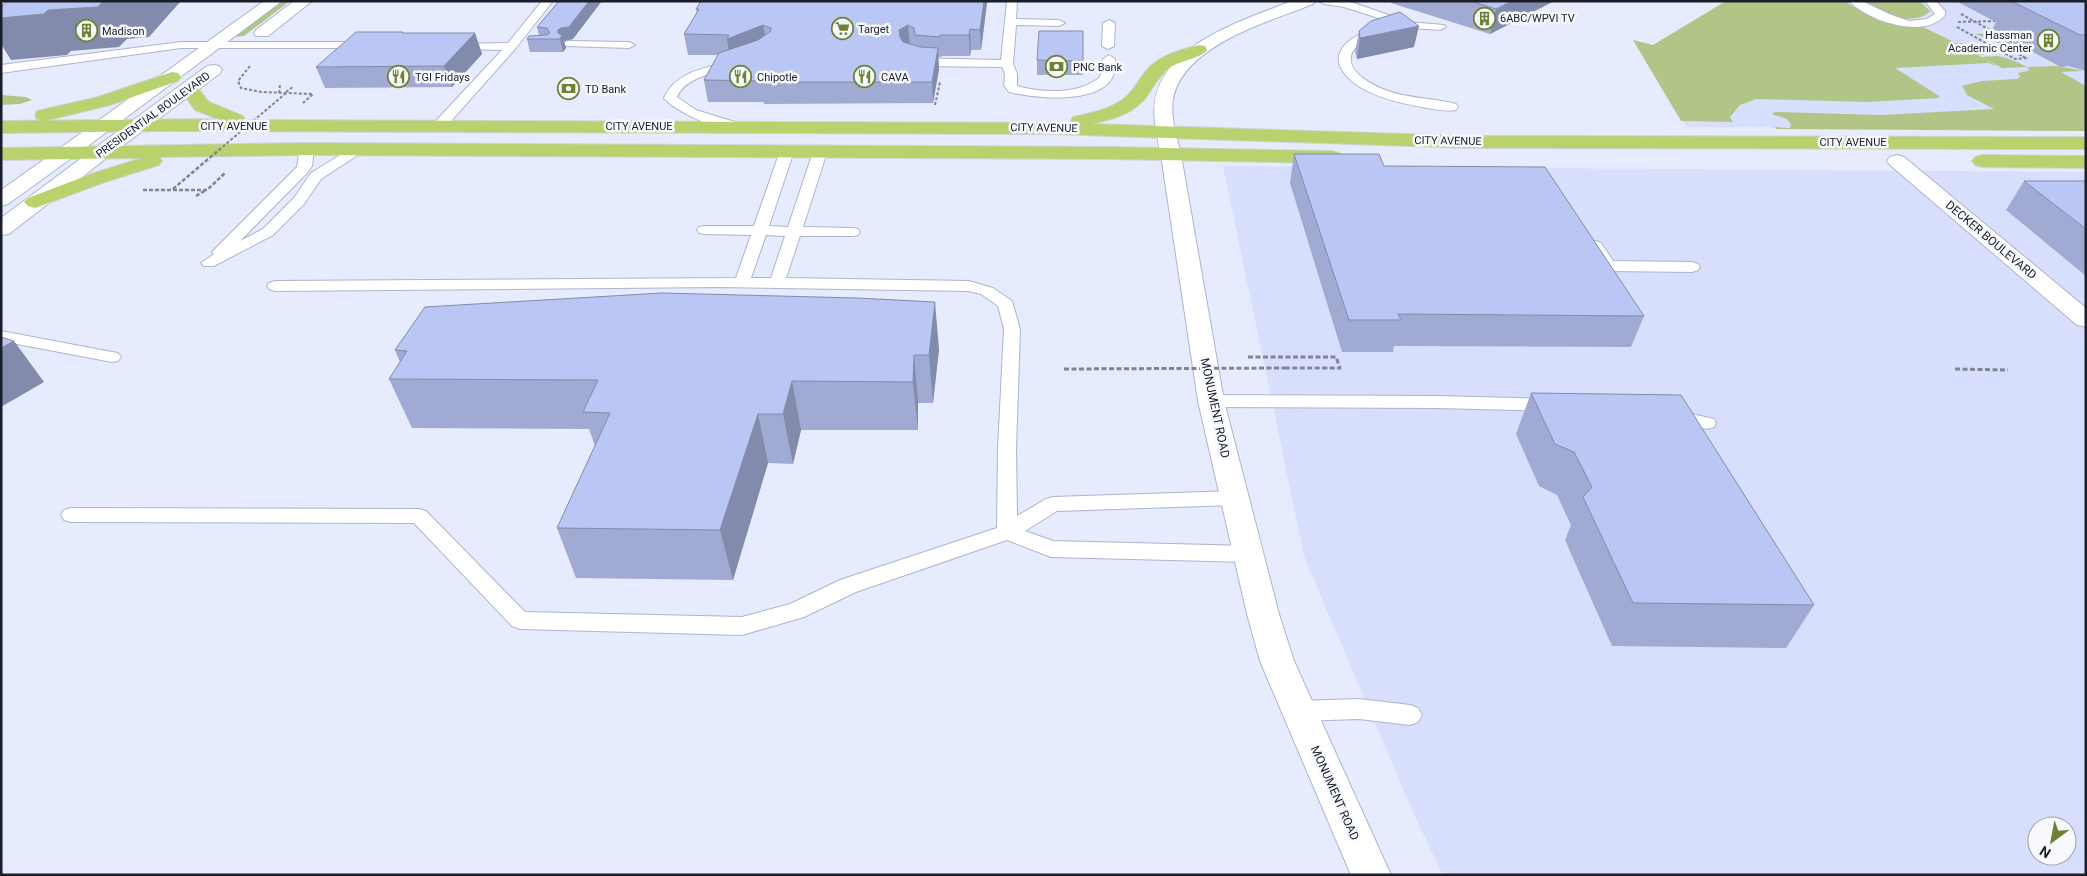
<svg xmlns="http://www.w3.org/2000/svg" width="2087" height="876" font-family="Roboto,sans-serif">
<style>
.built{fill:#d7dffc;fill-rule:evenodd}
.green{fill:#b1c587}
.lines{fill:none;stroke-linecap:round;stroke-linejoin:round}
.service-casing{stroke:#acb4d0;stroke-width:2}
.minor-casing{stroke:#acb4d0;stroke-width:2}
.tertiary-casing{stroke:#acb4d0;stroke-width:2}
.secondary-casing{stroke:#acb4d0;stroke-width:2}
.trunk-casing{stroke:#d1d2d4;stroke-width:2}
.path-far2{stroke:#818593;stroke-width:2;stroke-dasharray:3 2;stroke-linecap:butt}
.path-far1{stroke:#818593;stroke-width:2.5;stroke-dasharray:4 2;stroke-linecap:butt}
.path{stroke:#818593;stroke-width:3;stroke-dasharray:5 2.5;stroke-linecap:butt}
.service{fill:#fff;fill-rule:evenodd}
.minor{fill:#fff;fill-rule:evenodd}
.tertiary{fill:#fff;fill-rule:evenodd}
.secondary{fill:#fff;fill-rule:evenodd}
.trunk{fill:#b8d36e;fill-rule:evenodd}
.path-bridge-far2{stroke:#818593;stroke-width:2;stroke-dasharray:3 2;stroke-linecap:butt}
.path-bridge-far1{stroke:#818593;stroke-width:2.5;stroke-dasharray:4 2;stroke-linecap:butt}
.path-bridge{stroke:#818593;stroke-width:3;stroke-dasharray:5 2.5;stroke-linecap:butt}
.wall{fill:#a0aad2}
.shaded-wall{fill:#828bab}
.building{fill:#bac6f4;stroke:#828bab}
.labels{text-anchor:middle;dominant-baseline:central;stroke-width:5;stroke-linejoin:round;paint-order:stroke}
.far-poi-label{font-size:11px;fill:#1b1e28;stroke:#f7f9ff;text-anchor:start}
.far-street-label{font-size:11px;fill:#1b1e28;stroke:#f7f9ff}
.street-label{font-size:12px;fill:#1b1e28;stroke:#f7f9ff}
</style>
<rect width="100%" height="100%" fill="#e6ebfd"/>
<!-- built -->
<path class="built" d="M1734,1H2086V129L1686,127L1645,56Z
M1223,166L2086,172V875H1443L1415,817L1304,556ZM2037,826H2067V856H2037Z"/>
<!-- green -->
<path class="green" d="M282,1H290L244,36L234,37Z
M1726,1H1844L1877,20L1905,27H1923L1956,43H1964L1985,55H1978L1997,66L1988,63L1895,68L1939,96L1938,98L1867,102L1756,99L1740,105L1730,117L1733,122L1681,121L1633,40L1653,45Z
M1864,1H1920L1930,11C1922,21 1900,20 1888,15C1880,12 1872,6 1864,1Z
M1992,33L2025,51L2005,48L1998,42L1975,34Z
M1998,56C2008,58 2018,62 2027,67H2028L2059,66L2083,71L2061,72L2086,86V131L1776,129L1775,127L1790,128L1791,124L1787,119L1772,114L1775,112L1880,115L1994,109L1967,95L1962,86L1981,81L2017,79L2020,77L2018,73L2028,71L2029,69L2027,67L2002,68L1982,57Z
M1,95L26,97L32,100L20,104L1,105Z"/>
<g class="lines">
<defs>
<path id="service" d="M542,1H553L515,49L444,129H434L433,126L434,123L502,50L453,49L449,48L447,46L449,44L508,43Z
M1007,1H1017L1016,19L1059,20L1065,23L1059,26L1016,25L1013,64L1017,74V86C1043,93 1079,95 1100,77L1103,59L1109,55L1115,59C1115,65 1115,72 1112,78C1096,105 1034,98 1009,92L1004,85L1005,74L1002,67L913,66L907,62L913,58L1001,60Z
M1319,1H1348L1409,22L1444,25L1446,27L1440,30C1424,29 1406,27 1390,31C1354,39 1331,62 1374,85C1400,99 1429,97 1456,104L1458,107L1456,110C1446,112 1433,109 1422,107C1399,103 1373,97 1354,83C1313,50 1364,28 1394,23L1344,7L1324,4Z
M1849,1H1862L1889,14L1909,21L1927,19L1935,14L1925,1H1936L1945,11V15C1925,40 1868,21 1849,1Z
M1109,20L1115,23L1114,46L1108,49L1102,46L1103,23Z
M569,41L629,42L635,45L629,48L565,46L563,44L565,42Z
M181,42H366L372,45L366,48H181L1,73V65Z
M732,61L738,65L736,68C716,73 686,76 677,97L696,110L738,123L739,126L738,129C721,133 674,111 664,98C676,71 706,68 732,61Z
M307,145L314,149L312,166L307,173L240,241L263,229L294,198L311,173L355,146H365L367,149L321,179L304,204L273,235L214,266H204L201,263L214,254L212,252L297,167L300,149Z
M787,147L794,151L769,226L788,227L813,152L820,148L827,152L803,227L853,228L858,229L860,232L858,235L853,236H800L786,278L969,281L993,288L1012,301L1020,329L1016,449L1017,516L1046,499L1053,497L1235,491L1242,493L1245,498L1242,503L1235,505L1057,511L1025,531L1053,541L1250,546L1257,549L1260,554L1257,559L1250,562L1051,557L1007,540L856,592L804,617L742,635L520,629L512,626L414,523L71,522L64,520L61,515L64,510L71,508L419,509L426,511L525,612L742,617L790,604L840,580L997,528L998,449L1004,329L998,306L981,294L968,291L719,287L275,291L269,289L267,286L269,283L275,281L736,278L751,235L704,234L699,233L697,230L699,227L704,226H754L780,151ZM766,235L785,236L771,278H751Z
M1596,241L1601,243L1613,261L1692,262L1698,264L1700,267L1698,270L1692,272L1608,271L1603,269L1588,246L1591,243Z
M1,331L112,352L118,353L121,357L118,361L112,362L1,341Z
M1211,395L1437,396L1552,399L1558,401L1561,405L1558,409L1552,411L1437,408L1211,407L1205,405L1202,401L1205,397Z
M1674,410L1714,419L1716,423L1714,427L1707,429L1668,420L1665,416L1668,412Z
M1359,699L1410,705L1418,708L1422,715L1418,722L1410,725L1359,719L1298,721L1290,718L1286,711L1290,704L1298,701Z"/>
<path id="minor" d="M1171,149L1178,151L1181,155L1224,401L1279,614L1294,661L1391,875H1351L1260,661L1247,614L1198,401L1161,155L1164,151Z
M1897,155L1904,157L2086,308V327L2077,325L1890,165L1887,161L1890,157Z"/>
<path id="tertiary" d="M1292,1H1315L1313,4C1269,22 1183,45 1173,99C1170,117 1177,137 1181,155L1178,159L1171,161L1164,159C1158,150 1157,134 1155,122C1145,49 1239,22 1292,1Z
M102,146L109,148L112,152L109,156L9,234L1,235V218L95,148Z
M66,147L73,149L76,153L73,157L8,204L1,206V190L59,149Z"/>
<path id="secondary" d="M264,1H282L73,157L66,159L59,157L56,153L59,149Z
M294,1H312L268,36H256L254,33L256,30Z
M213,65L219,66L222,70L219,74L109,156L102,158L95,156L92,152L95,148L207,66Z"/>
<path id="trunk" d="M1199,45L1205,46L1207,50C1202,58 1179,61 1169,68C1159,76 1154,86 1147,96C1134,114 1113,119 1092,124L1469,136L2086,137V149L1469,148L1052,134L168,131L1,133V121L218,119L195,110L180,89L183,85L189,84L195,85L209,102L243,116L245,120L1072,123L1071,121L1073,117C1090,113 1107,110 1122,100C1133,93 1138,80 1147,70C1160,55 1180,50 1199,45Z
M172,72L178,73L181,77L178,81L110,105L44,121L37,119L35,115L37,111L98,97Z
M307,143L1109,147L1332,151L1339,153L1342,157L1339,161L1332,163L1109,159L307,155L159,157L162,161L159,165L105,182L35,208L28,206L24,202L28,198L91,174L142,158L1,160V148Z
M1982,155L2086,156V168L1982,167L1975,165L1972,161L1975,157Z"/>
</defs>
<!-- service casing -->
<use href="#service" class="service-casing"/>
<!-- minor casing -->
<use href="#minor" class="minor-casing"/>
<!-- tertiary casing -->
<use href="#tertiary" class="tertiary-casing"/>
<!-- secondary casing -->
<use href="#secondary" class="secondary-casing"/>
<!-- trunk casing -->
<use href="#trunk" class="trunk-casing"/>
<!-- path-far2 -->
<path class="path-far2" d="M1961,14L2028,51
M1958,22L1996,21
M1957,27L2015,59L2029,58
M2022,55H2020L2026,58
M250,66L238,81L241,88L261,92L313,94L303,103
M286,92L294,86
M279,93L280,85
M935,105L940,82"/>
<!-- path-far1 -->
<path class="path-far1" d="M143,190H207L225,173
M196,196L206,190"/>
<!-- path -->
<path class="path" d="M1248,357H1336L1340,368H1286
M1955,369L2008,370"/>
<!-- service -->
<use href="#service" class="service"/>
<!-- minor -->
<use href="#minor" class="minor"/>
<!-- tertiary -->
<use href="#tertiary" class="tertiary"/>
<!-- secondary -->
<use href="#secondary" class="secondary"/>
<!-- trunk -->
<use href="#trunk" class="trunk"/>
<!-- path-bridge-far2 -->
<path class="path-bridge-far2" d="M219,150L286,93"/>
<!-- path-bridge-far1 -->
<path class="path-bridge-far1" d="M173,189L220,149"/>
<!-- path-bridge -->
<path class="path-bridge" d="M1064,369L1286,368"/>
</g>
<!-- wall -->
<path class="wall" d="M559,1L573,39L564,41L566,48L563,52H530L527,39L539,36L537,27Z
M701,1H987V3L981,50H971L970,56H942L941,57H938L939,69L933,103L764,104V102H708L704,80L718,55H688L684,34L697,13L696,9Z
M1392,1H1554L1490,34L1391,3Z
M1956,1H2086V71L2068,66L2061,67L1992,30L1996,22Z
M1359,31L1414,47L1357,59L1355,52Z
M404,33H475L482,54L452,87L325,88L316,67Z
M1037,60L1083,61V75H1037Z
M1294,154L1384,166L1644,316L1631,347L1394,346L1393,352H1342L1290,183Z
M2024,181H2086V276L2006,210Z
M939,349L933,403H918V430H801L793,464L768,463L733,580L576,578L557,528L595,446L589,429L412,428L389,379L400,362L395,350Z
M1531,393L1814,605L1786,648L1612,646L1565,540L1571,525L1557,495L1539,486L1516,434Z"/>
<!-- shaded-wall -->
<path class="shaded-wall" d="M103,1H181L149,37L127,39L119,47L71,51L67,55L11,60L1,44V18Z
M589,1H602L573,39L564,41L566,48L563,52L558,30Z
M984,1H987V3L981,50L980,30Z
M1512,1H1554L1490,34L1496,9Z
M763,25L767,45L730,59L727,39Z
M908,25L910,45L901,50L899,30Z
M1419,26L1414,47L1357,59L1360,38Z
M970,29L971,50L970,56L969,35Z
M475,33L482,54L452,87L444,66Z
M938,48L939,69L933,103L932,82Z
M935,302L939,349L933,403L929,355Z
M14,341L44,382L1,407V348Z
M914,355L918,403V430L913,382Z
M792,381L801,430L793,464L783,414Z
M758,414L768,463L733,580L720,530Z"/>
<!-- building -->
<path class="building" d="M8,1H103L98,7L48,10L44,14L1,18V7Z
M559,1H589L569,27L561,28L558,30V33L562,35L560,39H527L529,36L546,35L550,33L547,28L537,27Z
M701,1H984L980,30L970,29L969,35H940V37L915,35L914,28L908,25L899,30L900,37L903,42L920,47L938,48L932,82H761V81L704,80L719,53L758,40L771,31V28L763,25L727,39L729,35L684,34L699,9H696Z
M1471,1H1512L1496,9Z
M2011,1H2086V35H2080Z
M1400,12L1419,26L1360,38L1359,31L1371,21Z
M1039,31H1083V61L1037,60Z
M356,32H403L402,33H475L444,66L316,67Z
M1294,154H1379L1384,166L1545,167L1644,316L1398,314L1401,320H1349Z
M2024,181H2086V229Z
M662,293L857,298L935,302L929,355H914L913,382L792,381L783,414H758L720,530L557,528L610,413L583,412L598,380L389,379L407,351L395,350L425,307Z
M1,337L14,341L1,348Z
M1531,393L1681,395L1814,605L1633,603L1583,497L1592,487L1574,452L1555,444Z"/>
<!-- icons -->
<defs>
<symbol id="building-ring" viewBox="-11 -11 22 22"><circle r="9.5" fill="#f7f9ff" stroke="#6d8334" stroke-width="1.5"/><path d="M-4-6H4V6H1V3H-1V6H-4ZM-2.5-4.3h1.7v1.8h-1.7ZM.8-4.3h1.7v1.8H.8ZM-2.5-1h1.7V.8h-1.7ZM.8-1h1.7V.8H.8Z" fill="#6d8334"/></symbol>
<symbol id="supermarket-ring" viewBox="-11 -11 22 22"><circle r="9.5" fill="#f7f9ff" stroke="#6d8334" stroke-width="1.5"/><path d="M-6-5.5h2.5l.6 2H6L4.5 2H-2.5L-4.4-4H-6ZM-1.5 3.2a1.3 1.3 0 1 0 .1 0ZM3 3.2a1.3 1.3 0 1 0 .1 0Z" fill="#6d8334"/></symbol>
<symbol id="bank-ring" viewBox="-11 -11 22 22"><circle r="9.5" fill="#f7f9ff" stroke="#6d8334" stroke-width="1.5"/><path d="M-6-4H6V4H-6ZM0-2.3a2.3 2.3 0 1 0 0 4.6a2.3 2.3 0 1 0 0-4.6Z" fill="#6d8334"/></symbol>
<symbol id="restaurant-ring" viewBox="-11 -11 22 22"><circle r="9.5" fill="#f7f9ff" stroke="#6d8334" stroke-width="1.5"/><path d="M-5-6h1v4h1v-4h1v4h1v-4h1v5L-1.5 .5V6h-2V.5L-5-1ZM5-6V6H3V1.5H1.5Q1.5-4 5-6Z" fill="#6d8334"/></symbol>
</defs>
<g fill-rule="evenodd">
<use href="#building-ring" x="1472" y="6" width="25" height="25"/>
<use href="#supermarket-ring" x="830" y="16" width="25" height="25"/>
<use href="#building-ring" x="74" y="18" width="25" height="25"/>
<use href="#building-ring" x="2036" y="28" width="25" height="25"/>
<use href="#bank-ring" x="1044" y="54" width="25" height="25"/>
<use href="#restaurant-ring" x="386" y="64" width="25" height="25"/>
<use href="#restaurant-ring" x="728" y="64" width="25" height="25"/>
<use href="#restaurant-ring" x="852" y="64" width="25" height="25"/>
<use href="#bank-ring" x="556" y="76" width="25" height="25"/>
</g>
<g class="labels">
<!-- far-poi labels -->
<g class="far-poi-label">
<text x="1500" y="18">6ABC/WPVI TV</text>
<text x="858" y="29">Target</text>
<text x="102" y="31">Madison</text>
<text x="2032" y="35" text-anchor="end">Hassman<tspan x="2032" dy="13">Academic Center</tspan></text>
<text x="1073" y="67">PNC Bank</text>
<text x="415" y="77">TGI Fridays</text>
<text x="757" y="77">Chipotle</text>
<text x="881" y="77">CAVA</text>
<text x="585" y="89">TD Bank</text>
</g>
<!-- far-street labels -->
<g class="far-street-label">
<text transform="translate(153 115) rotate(-36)">PRESIDENTIAL BOULEVARD</text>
<text x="234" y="126">CITY AVENUE</text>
<text x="639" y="126">CITY AVENUE</text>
<text transform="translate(1044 128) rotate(1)">CITY AVENUE</text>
<text transform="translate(1448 141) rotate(1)">CITY AVENUE</text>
<text x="1853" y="142">CITY AVENUE</text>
</g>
<!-- street labels -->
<g class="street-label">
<text transform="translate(1991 240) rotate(40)">DECKER BOULEVARD</text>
<text transform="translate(1215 408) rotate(78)">MONUMENT ROAD</text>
<text transform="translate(1335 793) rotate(66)">MONUMENT ROAD</text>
</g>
</g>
<!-- border -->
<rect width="2087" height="876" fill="none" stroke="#1b1e28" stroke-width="5"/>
<!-- north arrow -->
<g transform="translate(2052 841) rotate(212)"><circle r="24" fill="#f7f9ff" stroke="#9fa1a9"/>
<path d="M0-4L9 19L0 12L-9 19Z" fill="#6d8334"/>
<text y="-8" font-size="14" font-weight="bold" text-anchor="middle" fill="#1b1e28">N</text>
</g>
</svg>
